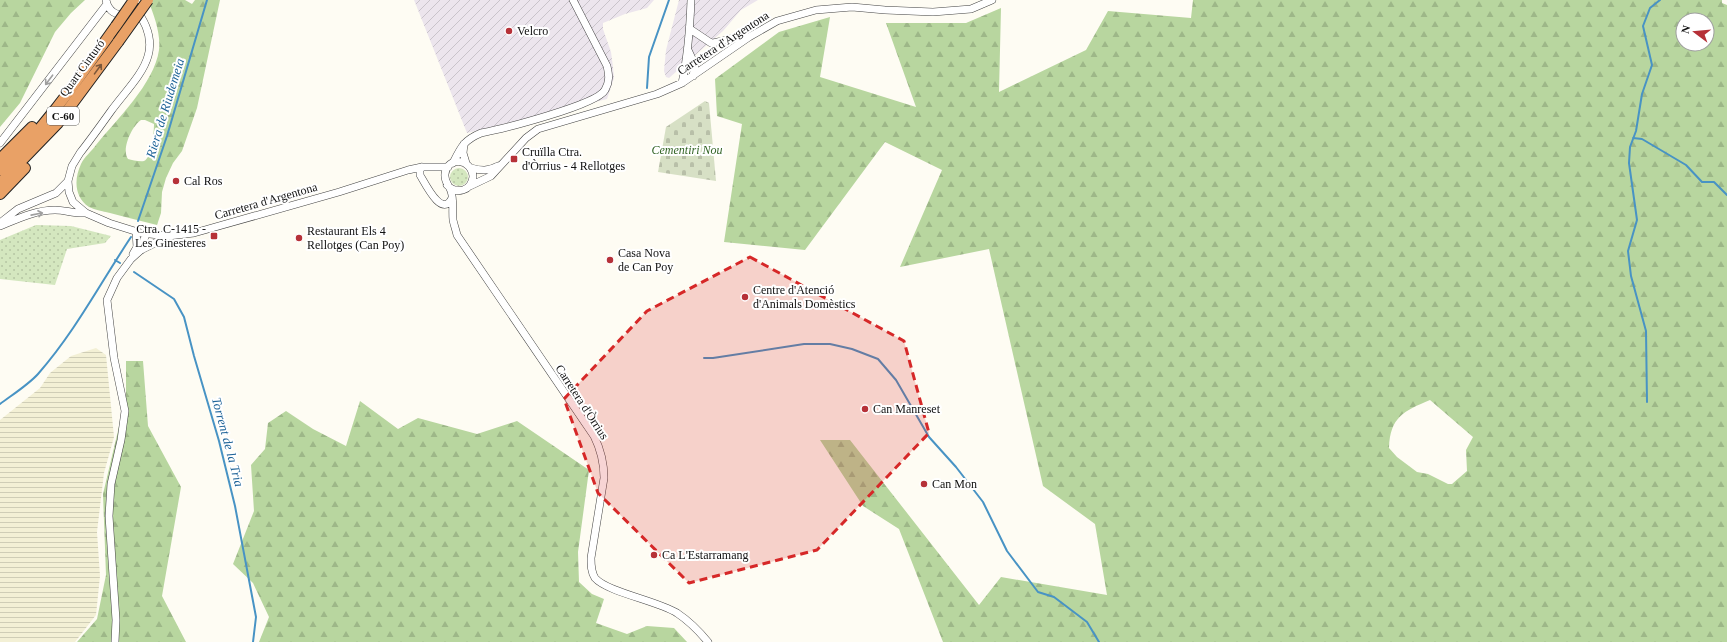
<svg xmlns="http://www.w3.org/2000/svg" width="1727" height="642" font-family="Georgia,serif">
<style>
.industrial{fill:url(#industrial-furrows)}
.farmland{fill:url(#farmland-rules)}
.grass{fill:url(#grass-dots)}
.forest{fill:url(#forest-firs);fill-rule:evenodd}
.cemetery{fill:url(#cemetery-stones)}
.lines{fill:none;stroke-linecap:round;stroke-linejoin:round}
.stream{stroke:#4893c4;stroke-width:2}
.minor-casing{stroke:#434343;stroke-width:8}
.highway-casing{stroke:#212121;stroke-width:12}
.minor{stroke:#fff;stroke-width:7}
.highway{stroke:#e9a166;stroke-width:10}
.highway-bridge-casing{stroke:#212121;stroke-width:12;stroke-linecap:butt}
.highway-bridge{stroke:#e9a166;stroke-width:10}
.oneway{stroke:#7c583b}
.oneway2{stroke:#9f9f9f}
.marked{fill:#d62828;fill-opacity:0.2;stroke:#d62828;stroke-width:3;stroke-dasharray:8 5;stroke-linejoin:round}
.poi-dot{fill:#b63138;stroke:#fff;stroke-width:1.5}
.labels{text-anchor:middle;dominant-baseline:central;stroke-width:4;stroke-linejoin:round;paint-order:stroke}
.shield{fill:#fff;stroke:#585858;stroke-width:1}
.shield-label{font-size:11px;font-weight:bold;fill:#101010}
.poi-label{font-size:12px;fill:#101010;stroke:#fff;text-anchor:start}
.street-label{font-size:12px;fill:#101010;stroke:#fff}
.park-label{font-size:12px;font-style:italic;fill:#316324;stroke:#fff}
.water-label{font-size:13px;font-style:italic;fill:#216599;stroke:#fff}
</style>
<defs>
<pattern id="industrial-furrows" width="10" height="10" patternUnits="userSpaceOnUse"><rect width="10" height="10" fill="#ece5ed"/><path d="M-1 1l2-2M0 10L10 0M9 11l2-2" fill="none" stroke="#c9c3ca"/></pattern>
<pattern id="farmland-rules" width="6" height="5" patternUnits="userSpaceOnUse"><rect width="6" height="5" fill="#f3f0d5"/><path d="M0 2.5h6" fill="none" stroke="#cfcdb6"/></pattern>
<pattern id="grass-dots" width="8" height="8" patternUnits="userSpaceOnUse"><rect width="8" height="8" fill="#d4e7bf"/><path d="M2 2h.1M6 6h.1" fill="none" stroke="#b5c5a3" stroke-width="1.8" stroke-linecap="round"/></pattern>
<pattern id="forest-firs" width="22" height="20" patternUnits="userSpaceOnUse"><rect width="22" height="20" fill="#b8d69f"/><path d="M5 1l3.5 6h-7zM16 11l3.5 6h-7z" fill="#9db788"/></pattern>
<pattern id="cemetery-stones" width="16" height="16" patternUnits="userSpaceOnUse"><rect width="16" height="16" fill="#d7e0c5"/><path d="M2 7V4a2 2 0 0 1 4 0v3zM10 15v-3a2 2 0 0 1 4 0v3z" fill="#b8bfa8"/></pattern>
</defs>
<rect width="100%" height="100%" fill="#fefcf3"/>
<!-- industrial -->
<path class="industrial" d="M414,0H654L647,8L625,14L603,23V29L611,52L613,67L614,78L607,99L467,133Z
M679,0H758L741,10L723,31L669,78L666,77L664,71L666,50Z"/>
<!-- farmland -->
<path class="farmland" d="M96,348L106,355L114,437L104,473L97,532L100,576L96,615L75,642H0V420L40,388L50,373L71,356Z"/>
<!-- grass -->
<path class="grass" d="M450 177a9 9 0 1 1 18 0a9 9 0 1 1-18 0Z
M36,225L71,226L111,236L105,243L67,249L55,285L0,279V240Z"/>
<!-- forest -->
<path class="forest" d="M0,0H85L71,13L55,32L20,103L0,127Z
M148,0H185L192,4L195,0H220L197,108L182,151L173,163L166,178L162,192L161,213L157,225C141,221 125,217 110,213C103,211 95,210 89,207C74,197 74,179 81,164C84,157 92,151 96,145C117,119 154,84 159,50C161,34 154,15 148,0ZM141,120H145L154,124C154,131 152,158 144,161C140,162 132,160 128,159C121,149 132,126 141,120Z
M1193,0H1722V3L1727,5V642H943L899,529L863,506L820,440H850L979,605L1001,577L1107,595L1095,524L1043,486L989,249L900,267L942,170L885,142L805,250L724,242L742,124L717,116L715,79L779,32L830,17L820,77L916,107L886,23H966L1001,8L999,92L1086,50L1108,11L1191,18ZM1683,20H1707V44H1683ZM1430,400L1473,437L1466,450L1467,471L1452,484H1448L1428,474L1417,472L1397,457L1389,448C1390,417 1404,411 1430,400Z
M126,361H143L148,426L181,487L162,596L186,642H77L97,619L106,575L103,494L126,397Z
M360,401L398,429L418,418L477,434L517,421L589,470L578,552L579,582L592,594L604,599L596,623L627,634L647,626L674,628L687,642H259L269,617L253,583L233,564L254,511L251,465L265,449L268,423L286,411L313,429L346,446Z"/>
<!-- cemetery -->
<path class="cemetery" d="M705,101L709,103L716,181L658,172L666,127Z"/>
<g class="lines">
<!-- stream -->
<path class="stream" d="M647,88L649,57L669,0
M1633,138L1642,139L1686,165L1702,182H1714L1727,195
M138,221L167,136L207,0
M115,260L120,263
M134,272L174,299L184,317L194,356L219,441L235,506L256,617L253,642
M704,358H713L804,344H830L852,349L878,359L896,380L929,437L956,467L983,502L1007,551L1038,592L1054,597L1087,622L1099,642
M1647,402L1646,331L1631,276L1628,251L1637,220L1629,163L1630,147L1636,131L1642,94L1652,65L1643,26L1650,8L1660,0
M0,404C12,395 28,385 38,374C75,332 101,282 131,237"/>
<defs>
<path id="minor" d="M106,0C108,11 117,17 127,14
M135,8C169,52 137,76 111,111C101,125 91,139 80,153L72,166L68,181L69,192L73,202L86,213L109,223L141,233L168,236L194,233L339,192L408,170L422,167H448
M690,29L711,43C724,42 736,35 749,37
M688,50L695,65L693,76
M682,83C688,55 690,28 691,0
M0,143L107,4
M464,144L463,153L466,163
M453,163C461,147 464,140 481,133C502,129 597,105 605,90C610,81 609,75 607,66L573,0
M422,167L420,170V175C425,183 442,219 452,198
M471,168C482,171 488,171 498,166
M447,185C457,195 471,191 473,177C472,158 447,156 445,174C444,182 449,185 451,191C454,200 452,211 453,220C454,225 456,230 457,235L594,436C601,450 604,462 604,478L591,558C591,565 591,572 595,578C607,592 658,601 677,613C689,621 699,631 708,642
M470,186L491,176L526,138L538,129L657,94L682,83L749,37L777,21L816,10L852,7L885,10L933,12L971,9L992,0
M0,223L18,209L56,193L68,181
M0,226C17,219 36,210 55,210C65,210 75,214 86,213
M141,250L146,233
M133,254L137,247L136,231
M115,642L116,620L109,516L111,484L121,440L125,411L114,358L107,300L117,278L131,259L141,250L167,237"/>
<path id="highway" d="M0,159L32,127
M0,170C46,128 80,76 116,26
M0,183L58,123L118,42
M0,194L25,168"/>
</defs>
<!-- minor casing -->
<use href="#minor" class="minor-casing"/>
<!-- highway casing -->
<use href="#highway" class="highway-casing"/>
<!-- minor -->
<use href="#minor" class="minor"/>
<!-- highway -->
<use href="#highway" class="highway"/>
<defs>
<path id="highway-bridge" d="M116,26L134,0
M118,42L148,0"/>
</defs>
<!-- highway-bridge casing -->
<use href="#highway-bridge" class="highway-bridge-casing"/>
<!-- highway-bridge -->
<use href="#highway-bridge" class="highway-bridge"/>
</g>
<!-- one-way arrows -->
<defs><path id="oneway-shaft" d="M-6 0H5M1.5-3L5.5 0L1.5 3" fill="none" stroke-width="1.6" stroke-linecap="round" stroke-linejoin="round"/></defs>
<use class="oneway" href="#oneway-shaft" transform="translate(98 69) rotate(-54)"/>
<g class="oneway2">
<use href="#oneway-shaft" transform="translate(49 80) rotate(127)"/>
<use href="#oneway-shaft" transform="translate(37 214) rotate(-11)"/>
</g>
<!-- marked area -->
<path class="marked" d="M750,257L904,341L929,433L817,550L689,583L598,493L564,399L647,311Z"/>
<!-- markers -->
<g class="poi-dot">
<circle cx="509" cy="31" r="4"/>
<rect x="510" y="155" width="8" height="8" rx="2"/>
<circle cx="176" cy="181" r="4"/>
<rect x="210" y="232" width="8" height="8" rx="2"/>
<circle cx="299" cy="238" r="4"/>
<circle cx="610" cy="260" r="4"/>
<circle cx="745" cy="297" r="4"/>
<circle cx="865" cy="409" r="4"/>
<circle cx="924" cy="484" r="4"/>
<circle cx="654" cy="555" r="4"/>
</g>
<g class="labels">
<!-- shield labels -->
<rect class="shield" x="47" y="107" width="32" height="18" rx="3"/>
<g class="shield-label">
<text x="63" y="116">C-60</text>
</g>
<!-- poi labels -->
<g class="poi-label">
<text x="517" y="31">Velcro</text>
<text x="522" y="152">Cruïlla Ctra.<tspan x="522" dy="14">d'Òrrius - 4 Rellotges</tspan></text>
<text x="184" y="181">Cal Ros</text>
<text x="206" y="229" text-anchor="end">Ctra. C-1415 -<tspan x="206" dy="14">Les Ginesteres</tspan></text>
<text x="307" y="231">Restaurant Els 4<tspan x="307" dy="14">Rellotges (Can Poy)</tspan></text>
<text x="618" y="253">Casa Nova<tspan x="618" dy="14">de Can Poy</tspan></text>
<text x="753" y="290">Centre d'Atenció<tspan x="753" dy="14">d'Animals Domèstics</tspan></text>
<text x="873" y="409">Can Manreset</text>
<text x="932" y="484">Can Mon</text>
<text x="662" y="555">Ca L'Estarramang</text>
</g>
<!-- street labels -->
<g class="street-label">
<text transform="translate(723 43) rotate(-33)">Carretera d'Argentona</text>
<text transform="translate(82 68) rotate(-54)">Quart Cinturó</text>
<text transform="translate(266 201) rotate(-16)">Carretera d'Argentona</text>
<text transform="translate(582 402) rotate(57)">Carretera d'Òrrius</text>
</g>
<!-- park labels -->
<g class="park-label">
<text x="687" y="150">Cementiri Nou</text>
</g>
<!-- water labels -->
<g class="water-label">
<text transform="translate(165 108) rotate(-73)">Riera de Riudemeia</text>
<text transform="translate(228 442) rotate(75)">Torrent de la Tria</text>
</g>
</g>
<!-- north arrow -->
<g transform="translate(1695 32) rotate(286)"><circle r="19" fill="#ffffff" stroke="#9f9f9f"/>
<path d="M0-3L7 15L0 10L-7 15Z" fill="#b63138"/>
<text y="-6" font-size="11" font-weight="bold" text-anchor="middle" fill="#101010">N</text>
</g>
</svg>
